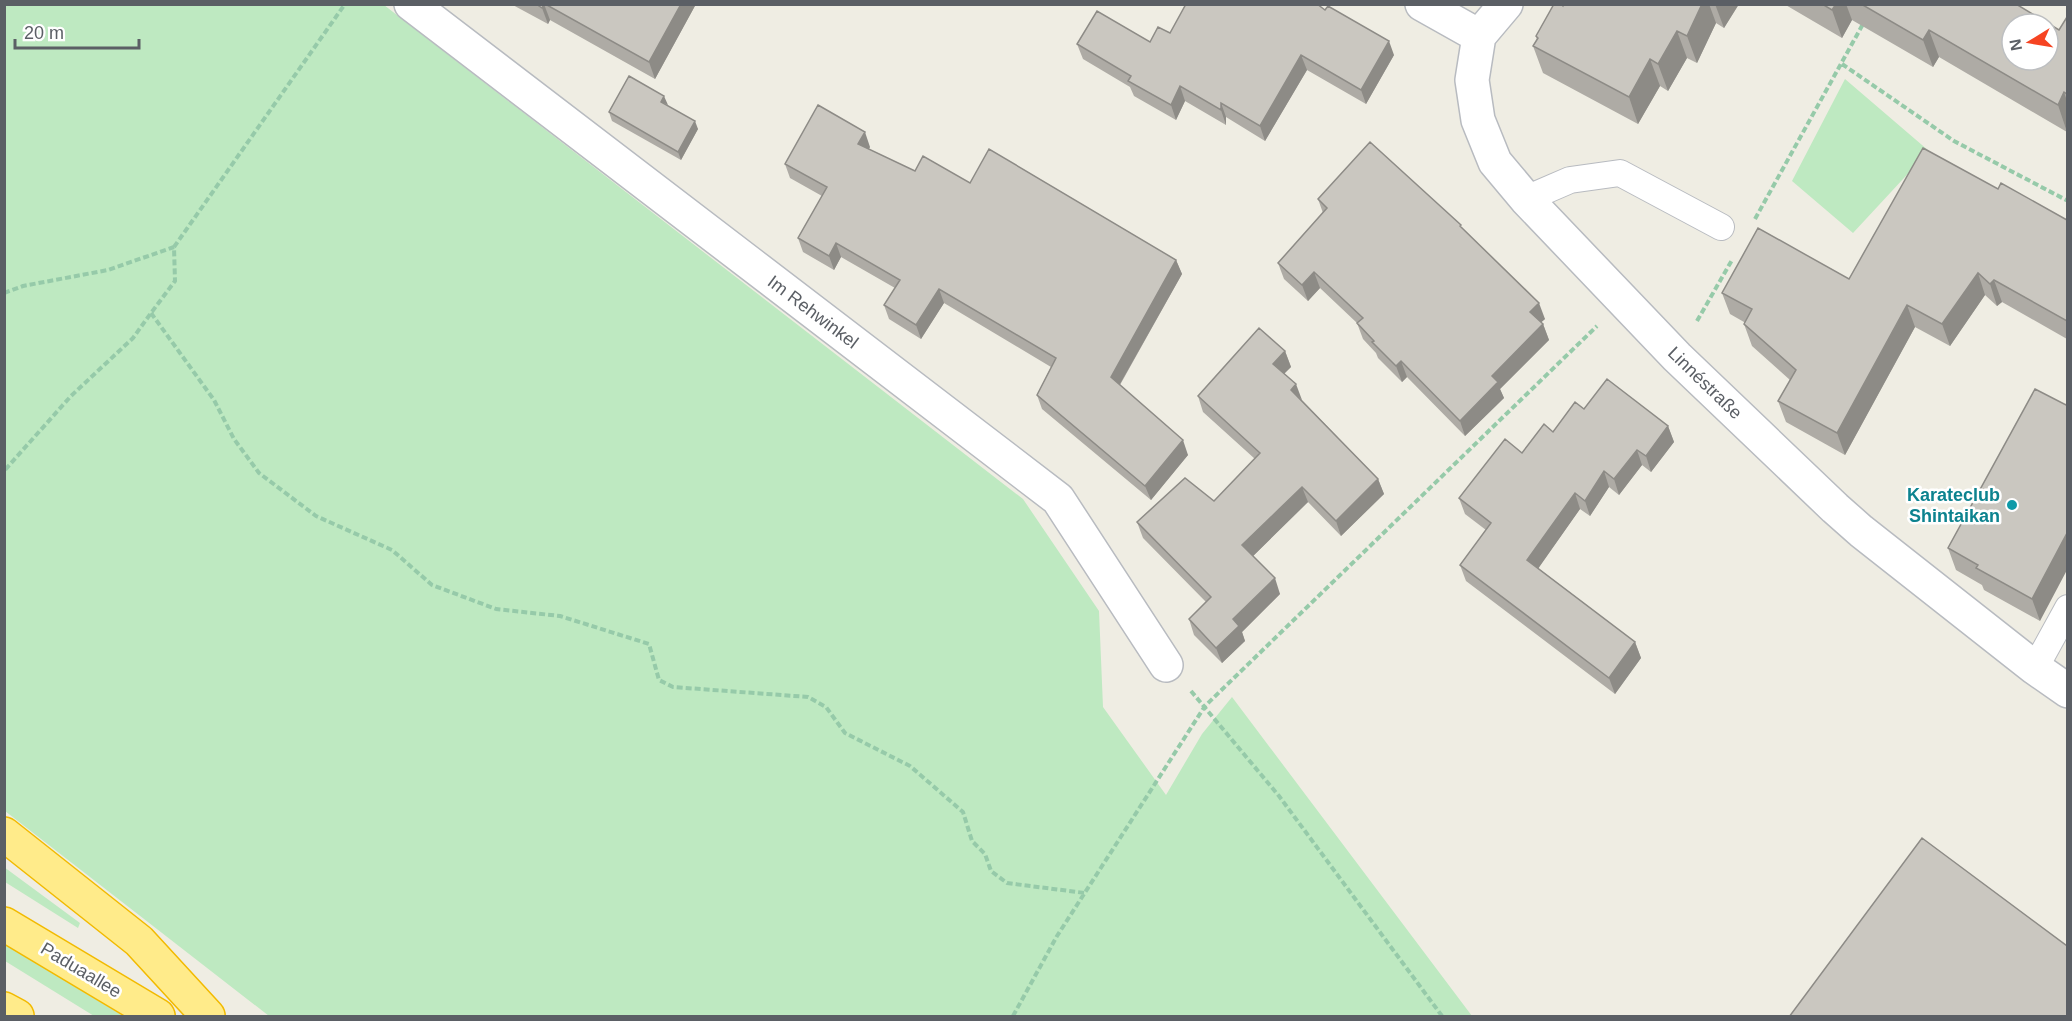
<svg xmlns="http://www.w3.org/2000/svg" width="2072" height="1021" font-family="Helvetica,sans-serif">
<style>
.green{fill:#bee9c1}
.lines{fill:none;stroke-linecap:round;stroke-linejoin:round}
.lane-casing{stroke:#b8bbc0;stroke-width:28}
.street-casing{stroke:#b8bbc0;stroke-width:36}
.highway-casing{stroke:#f2ba00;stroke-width:36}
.path{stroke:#96caa9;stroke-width:4;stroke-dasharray:6 3;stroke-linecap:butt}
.lane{stroke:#fff;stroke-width:26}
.street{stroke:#fff;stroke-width:33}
.highway{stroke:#ffeb8a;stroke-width:33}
.wall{fill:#aeaba5}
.shaded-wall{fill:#8d8b86}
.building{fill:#cac7c0;stroke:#8d8b86;stroke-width:1.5;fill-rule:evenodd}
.culture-dot{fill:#0f9aa8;stroke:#fff;stroke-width:2}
.labels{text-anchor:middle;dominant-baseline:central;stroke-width:5;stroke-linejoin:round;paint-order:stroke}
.street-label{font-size:18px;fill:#5b5f65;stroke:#fff}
.culture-label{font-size:18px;font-weight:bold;fill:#0d838f;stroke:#fff;text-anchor:end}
</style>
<rect width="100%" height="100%" fill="#efede3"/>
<!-- green -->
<path class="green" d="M4,5H384L1023,499L1099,611L1103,707L1166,795L1202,734L1232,697L1472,1016H269L5,811Z
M1845,79L1929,151L1853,233L1792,181Z
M4,867L80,923L78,928L5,882Z
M4,943L123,1016H94L5,961Z"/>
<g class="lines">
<defs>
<path id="lane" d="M1526,199L1570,180L1620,173L1721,227
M2035,668L2068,608"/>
<path id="street" d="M411,4L1058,499L1166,665
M1422,4L1479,36
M1506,4L1479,36L1472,80L1478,120L1495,162L1526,199L1677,357L1835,508L1861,531L2035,668L2068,691"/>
<path id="highway" d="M4,834L139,941L208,1016
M4,924L158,1016
M4,1009L17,1016"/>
</defs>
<!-- lane casing -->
<use href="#lane" class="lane-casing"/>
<!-- street casing -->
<use href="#street" class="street-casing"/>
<!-- highway casing -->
<use href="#highway" class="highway-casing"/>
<!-- path -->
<path class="path" d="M1842,64L1954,141L2068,201
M1755,219L1863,24
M174,247L345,4
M4,293L23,286L108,270L174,247L175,281L151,313L133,338L71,396L4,471
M151,313L214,400L234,439L259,473L316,516L392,550L432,585L496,609L560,616L649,644L659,680L673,687L808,697L826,707L845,733L910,766L963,812L972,841L985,854L991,871L1007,883L1085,893
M1697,321L1732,260
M1191,691L1279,796L1442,1016
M1013,1016L1057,936L1205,706L1597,326"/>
<!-- lane -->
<use href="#lane" class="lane"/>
<!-- street -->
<use href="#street" class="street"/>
<!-- highway -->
<use href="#highway" class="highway"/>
</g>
<!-- wall -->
<path class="wall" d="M511,4H696L655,79L550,20L548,24Z
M1564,4H1739L1724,28L1716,23L1697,63L1687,58L1668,91L1660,86L1638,124L1543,73L1533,46L1537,40L1536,36Z
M1784,4H2016L2059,30L2067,17V132L1939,57L1933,67L1852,20L1842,38Z
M1170,33L1394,55L1366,104L1307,70L1265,141L1226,117V125L1185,101L1176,120L1134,96L1130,87L1083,59L1077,44L1150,42Z
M667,105L698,129L681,160L612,121L609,112Z
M870,147L869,149L915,171L970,183L1176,260L1182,274L1120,385L1188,455L1151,500L1042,409L1037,395L1051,367L944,303L921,339L889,319L884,305L895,288L841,257L834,270L803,252L798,238L822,196L790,178L785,164Z
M1998,189L2067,220V339L2002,302L1997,306L1985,295L1950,346L1915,327L1845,455L1786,422L1778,401L1790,380L1752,346L1744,324V322L1730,314L1722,293L1849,279Z
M1318,199L1462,228L1545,319L1541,322L1543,324L1549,340L1500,389L1504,398L1465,436L1407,377L1402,382L1378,358L1376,353L1363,339L1357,323L1320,288L1308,301L1284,279L1278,263L1323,213Z
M1285,351L1291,367L1284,373L1302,400L1378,479L1384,494L1341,536L1308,502L1253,556L1280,594L1242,632L1245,641L1222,663L1194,635L1189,619L1206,602L1143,538L1137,522L1214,501L1255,459L1203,412L1198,396Z
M2066,405L2040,621L1984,590L1982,585L1956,570L1948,548Z
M1584,409L1668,426L1674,442L1651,472L1642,465L1619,495L1609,487L1590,516L1580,509L1538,568L1635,642L1641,658L1615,694L1466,581L1460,565L1486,530L1465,514L1459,498Z"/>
<!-- shaded-wall -->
<path class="shaded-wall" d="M544,4L550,20L548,24L542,8Z
M681,4H696L655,79L649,62Z
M1702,4H1709L1716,23L1697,63L1687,36Z
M1715,4H1739L1724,28Z
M1836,4H1846L1852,20L1842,38L1832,10Z
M1929,30L1939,57L1933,67L1923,40Z
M1677,31L1687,58L1668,91L1658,64Z
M1389,41L1394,55L1366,104L1361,90Z
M1301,55L1307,70L1265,141L1260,126Z
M1650,59L1660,86L1638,124L1629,97Z
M1180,86L1185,101L1176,120L1171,105Z
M2064,92L2067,101V132L2058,105Z
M664,96L668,105L661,102Z
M1221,103L1226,117V125L1221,110Z
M695,121L698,129L681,160L678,152Z
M865,132L870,147L863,158L858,144Z
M836,243L841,257L834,270L829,256Z
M1176,260L1182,274L1116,391L1111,377Z
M1314,272L1320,288L1308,301L1302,285Z
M1978,273L1985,295L1950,346L1942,324Z
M1994,280L2002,302L1997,306L1990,284Z
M939,289L944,303L921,339L916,325Z
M1539,303L1545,319L1536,327L1530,312Z
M1907,305L1915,327L1845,455L1837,433Z
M1543,324L1549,340L1500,389L1504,398L1465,436L1460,421L1492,376Z
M1285,351L1291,367L1279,379L1273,364Z
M1401,361L1407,377L1402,382L1396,366Z
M1296,384L1302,400L1291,390Z
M1668,426L1674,442L1651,472L1646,456Z
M1183,440L1188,455L1151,500L1145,486Z
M1637,450L1642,465L1619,495L1614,479Z
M1604,471L1609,487L1590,516L1585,501Z
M1378,479L1384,494L1341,536L1336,521Z
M1302,487L1308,502L1248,561L1242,545Z
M1575,493L1580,509L1533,576L1527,560Z
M2067,533V570L2040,621L2032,599Z
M1275,578L1280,594L1242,632L1245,641L1222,663L1216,648L1233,619Z
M1635,642L1641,658L1615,694L1609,678Z"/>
<!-- building -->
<path class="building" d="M536,4H544L542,8Z
M545,4H681L649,62Z
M1186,4H1317L1325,10L1328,6L1389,41L1361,90L1301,55L1260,126L1221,103V110L1180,86L1171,105L1128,81L1131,76L1077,44L1097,11L1150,42L1158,27L1170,33Z
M1554,4H1561L1563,6L1564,4H1702L1687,36L1677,31L1658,64L1650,59L1629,97L1533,46L1538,38L1536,36Z
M1822,4H1836L1832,10Z
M1861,4H2016L2059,30L2067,17V94L2064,92L2058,105L1929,30L1923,40ZM2012,24H2048V60H2012Z
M629,76L664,96L661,102L695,121L678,152L609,112Z
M818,105L865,132L858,144L915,171L923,156L970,183L989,149L1176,260L1111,377L1183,440L1145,486L1037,395L1056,358L939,289L916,325L884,305L900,280L836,243L829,256L798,238L827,187L785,164Z
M1370,142L1461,225L1460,226L1539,303L1530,312L1543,324L1492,376L1498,382L1460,421L1401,361L1396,366L1372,342L1374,341L1357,323L1363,318L1314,272L1302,285L1278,263L1327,208L1318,199Z
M1923,148L1998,189L2001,183L2067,220V321L1994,280L1990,284L1978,273L1942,324L1907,305L1837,433L1778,401L1796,370L1744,324L1752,309L1722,293L1758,228L1849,279Z
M1259,328L1285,351L1273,364L1296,384L1291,390L1378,479L1336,521L1302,487L1242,545L1275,578L1233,619L1239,626L1216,648L1189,619L1211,597L1137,522L1185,478L1214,501L1260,453L1198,396Z
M1607,379L1668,426L1646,456L1637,450L1614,479L1604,471L1585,501L1575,493L1527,560L1635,642L1609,678L1460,565L1491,523L1459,498L1505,439L1522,453L1544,424L1553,432L1575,402L1584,409Z
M2035,389L2066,405L2067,403V533L2032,599L1976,568L1978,565L1948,548Z
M1922,838L2067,946V1017H1789Z"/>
<!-- markers -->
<circle class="culture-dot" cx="2012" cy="505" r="6"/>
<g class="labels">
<!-- street labels -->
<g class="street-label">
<text transform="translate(813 312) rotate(37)">Im Rehwinkel</text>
<text transform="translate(1705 383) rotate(44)">Linnéstraße</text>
<text transform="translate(81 970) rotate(31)">Paduaallee</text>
</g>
<!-- culture labels -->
<g class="culture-label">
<text x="2000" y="495">Karateclub<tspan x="2000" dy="21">Shintaikan</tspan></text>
</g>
</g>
<!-- border -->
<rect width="2072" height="1021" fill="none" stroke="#5b5f65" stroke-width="12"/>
<!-- north arrow -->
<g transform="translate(2030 42) rotate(259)"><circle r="28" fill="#ffffff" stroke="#bdbfc1" stroke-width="1.5"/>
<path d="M0-4.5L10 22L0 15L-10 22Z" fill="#f64422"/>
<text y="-9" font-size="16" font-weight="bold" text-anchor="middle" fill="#5b5f65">N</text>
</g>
<!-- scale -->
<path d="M15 39v9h124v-9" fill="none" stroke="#5b5f65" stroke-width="3"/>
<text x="24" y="39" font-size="18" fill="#5b5f65" stroke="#ffffff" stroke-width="4.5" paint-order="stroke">20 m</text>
</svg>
